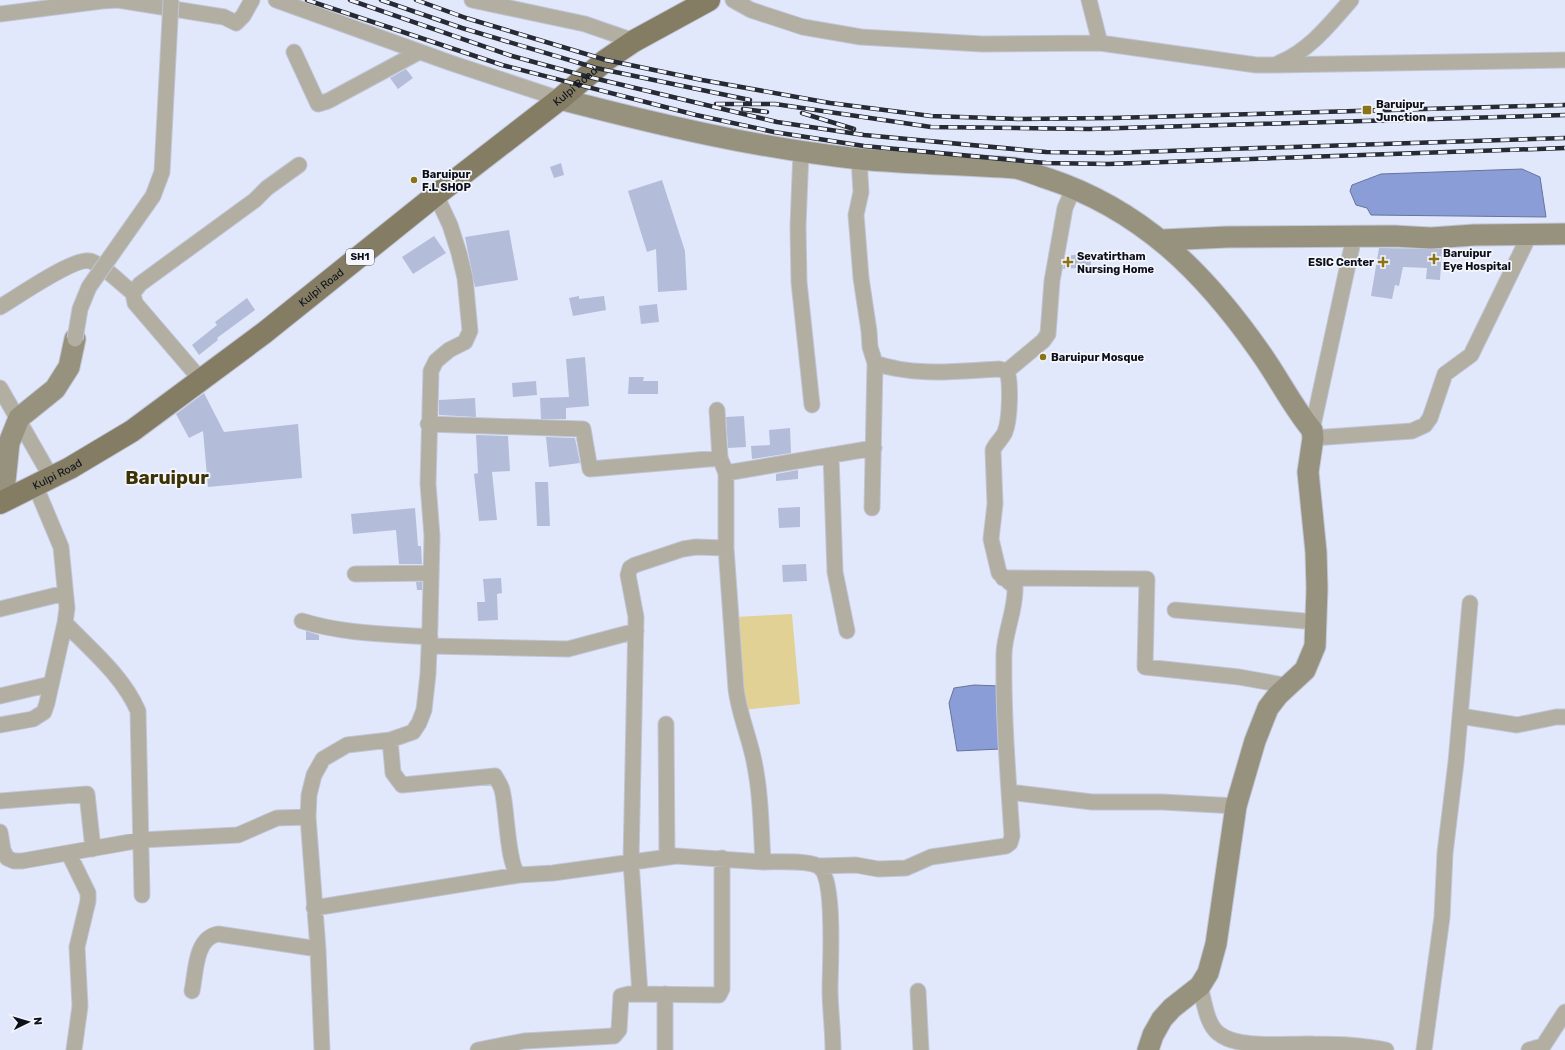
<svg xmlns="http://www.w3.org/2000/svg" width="1565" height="1050" font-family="Rubik,sans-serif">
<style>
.green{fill:#e2d194}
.water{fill:#8b9dd7;stroke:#65739e}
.building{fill:#b3bdda}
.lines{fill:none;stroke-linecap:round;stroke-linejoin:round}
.street-casing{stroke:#c0c5d7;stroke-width:17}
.secondary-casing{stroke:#c0c5d7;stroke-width:23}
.primary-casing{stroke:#c0c5d7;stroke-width:24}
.street{stroke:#b2aea1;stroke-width:15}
.secondary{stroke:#97927d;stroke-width:21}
.primary{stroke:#847d64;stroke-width:22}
.rail-casing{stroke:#262a35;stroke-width:4.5}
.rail{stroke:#f4f6fc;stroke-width:3;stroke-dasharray:9;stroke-linecap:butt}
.street-bridge-casing{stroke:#c0c5d7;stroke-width:17;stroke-linecap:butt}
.street-bridge{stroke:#b2aea1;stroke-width:15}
.poi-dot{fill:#8a7417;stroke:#f4f6fc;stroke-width:1.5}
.labels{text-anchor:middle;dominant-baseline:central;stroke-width:3.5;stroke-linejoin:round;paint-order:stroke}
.shield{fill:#f4f6fc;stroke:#52555e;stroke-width:1}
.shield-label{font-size:10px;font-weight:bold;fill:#0d101a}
.street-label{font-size:11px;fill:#0d101a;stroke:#f4f6fc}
.poi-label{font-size:11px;font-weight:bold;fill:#0d101a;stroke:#f4f6fc;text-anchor:start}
.town-label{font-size:19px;font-weight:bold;fill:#3c3206;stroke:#f4f6fc}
</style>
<rect width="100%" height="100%" fill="#e2e8fb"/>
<!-- green -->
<path class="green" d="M792,614L800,704L743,710L735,617Z"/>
<!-- water -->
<path class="water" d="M1522,169L1540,177L1546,217L1371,215L1367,208L1356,205L1350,191L1352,185L1381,174Z
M974,685L1000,686V749L957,751L949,703L954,688Z"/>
<!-- building -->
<path class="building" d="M406,69L413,78L398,89L390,78Z
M561,163L564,175L554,178L550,167Z
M662,180L685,251L687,290L658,292L656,249L647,252L628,191Z
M509,230L518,280L475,287L465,237Z
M434,236L446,253L413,274L402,257Z
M1379,248L1442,249L1440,280L1426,279L1427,268L1403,267L1399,286L1395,285L1392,299L1371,296Z
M1090,253L1091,267L1063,269L1066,256Z
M579,296V299L604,296L606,310L573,316L569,298Z
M247,298L255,310L217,338L218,340L199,355L192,345L217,325L215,322Z
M657,304L659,322L641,324L639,306Z
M585,357L589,406L566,408V419H541L540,398L569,397L566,359Z
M629,377H644L643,381H658V394H628Z
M536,381L537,395L513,397L512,383Z
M204,393L224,432L298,424L302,478L208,487L203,431L189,438L176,414Z
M475,398L476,417L439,415V400Z
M744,416L746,447L728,448L726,417Z
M790,428L791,453L752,459L751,446L770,445L769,430Z
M476,435L508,436L510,471L492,472L497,520L479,521L474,474L478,473Z
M546,437L575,438L580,463L549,467Z
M798,470V479L776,481V474Z
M535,482H548L550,526H537Z
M800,507V527L779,528L778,508Z
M415,508L418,546H421L422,564H399L396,530L353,534L351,514Z
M806,564L807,581L783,582L782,565Z
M501,578L502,593L497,594L498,620L478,621L477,602H485L483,579Z
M416,582H422V590H417Z
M306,631L319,635V640H306Z"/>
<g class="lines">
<defs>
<path id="street" d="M276,0L451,63L560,99
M472,0L585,24L634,41
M733,0L751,10L803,27L861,37L982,44L1100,43L1256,65H1274L1565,60
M1089,0L1100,43
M0,14L102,1L118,0L224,17L236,23L243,16L252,0
M294,52L318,104L328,101L419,52
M1279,63C1309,51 1330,24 1351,0
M801,151L798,226L799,282L812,405
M0,307C17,297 74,257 90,261C104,265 121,284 133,293
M1007,371L1043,341L1048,334L1052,281L1065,208L1074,187
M201,380L135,303L133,293L140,284L255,200L267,188L299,165
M0,388L51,477
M717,410L720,458L726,473V548L736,689C739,714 749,736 754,761C761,794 761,828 763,862C777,862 807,860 818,866C836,876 830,968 830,989C830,1009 833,1029 833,1050
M428,424L583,429L590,469L720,458
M1312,430L1354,237
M1313,438L1412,431L1425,425L1430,418L1445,374L1471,355L1529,236
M831,455L835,572L847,631
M726,473L874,448
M872,508L875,363
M355,574L431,573
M1003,578L1147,579L1145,667L1239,677L1289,686
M0,609L65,593
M1175,610L1316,622
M302,621C344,634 387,634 430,637
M65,623C91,650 123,676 138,711L142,895
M429,646L568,649L636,631
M0,696L51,684
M1460,716L1517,725L1556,717H1565
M666,724L667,857
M0,725L33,719L44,712L47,703L65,623L67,608L61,547L35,485
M390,740L393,773L402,785L495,776C497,780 501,785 502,790C507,807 507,866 519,875L553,873L676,856L763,862
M1009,792L1092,802H1162L1236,806
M0,801L87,794L93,849
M0,832L3,850L7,858L14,861H22L141,840L238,835L277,818L308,817
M69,854L88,893V901L77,947L80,1006L74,1050
M819,866L856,865L878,869L906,868L931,857L1006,846L1010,843L1012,836C1008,775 1003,714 1004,653C1005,631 1016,609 1015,587L999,573L991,539L995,504L993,450C996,443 1002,439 1005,432C1010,420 1011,383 1007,371L999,369C958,371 915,377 875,363L870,347L869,331L861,278L857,227L856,215L861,192L859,159
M314,908L519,875
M1200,986C1204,1000 1206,1023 1218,1033C1238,1050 1288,1043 1313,1044C1338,1044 1362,1045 1386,1050
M192,991C196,972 195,938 218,934L318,949
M918,991L921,1050
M640,994L631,862L636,617L628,575L630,568L635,565L683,549L696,547L726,548
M322,1050L318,949L308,817L309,795L314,775L323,759L347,745L390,740L413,732L419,723L424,710L428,674L430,624L432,536L428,484L431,371L436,361L449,350L465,342L470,331L465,278L459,253L450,225L436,195
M478,1050L524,1041L614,1036L619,1030L621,996L629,994L719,995L722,989V858
M665,1050V994
M1424,1050L1442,917L1445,853L1456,762L1470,603
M1529,1050L1543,1046L1565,1012"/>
<path id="secondary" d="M560,99C660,125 757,148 860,159C912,164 963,164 1015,168C1026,170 1036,175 1046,178C1141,209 1204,272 1260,352C1278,377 1292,406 1312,430L1313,438L1308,472L1316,552L1317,589L1315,646L1305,670L1278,695L1268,708L1255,741L1236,806L1216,944L1208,973L1200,986L1172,1008L1162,1019L1153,1035L1148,1050
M1162,240L1227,237L1394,236L1431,238L1474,235L1565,234
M3,501L9,443L19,418L55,389L69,367L75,339"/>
<g id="primary">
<path id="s1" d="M0,503L70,468L132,431L264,333L436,195L560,99L606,60L634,41L709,0"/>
</g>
</defs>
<!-- street casing -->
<use href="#street" class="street-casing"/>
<!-- secondary casing -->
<use href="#secondary" class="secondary-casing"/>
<!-- primary casing -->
<use href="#primary" class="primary-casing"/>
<!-- street -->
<use href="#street" class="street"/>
<!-- secondary -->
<use href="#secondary" class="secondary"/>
<!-- primary -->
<use href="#primary" class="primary"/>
<defs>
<path id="rail" d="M307,0L502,65L696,115L774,132L864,146L1046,163L1108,164L1565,148
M350,0L512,56L585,76L777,122L864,135L1046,152L1108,153L1565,138
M381,0L462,28L596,68L750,100
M416,0L466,18L606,60L702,80L830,103L931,116L1019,119L1113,118L1565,105
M716,104H775L931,127L1089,129L1565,115
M743,109L767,112
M802,113L854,129"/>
</defs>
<!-- rail casing -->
<use href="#rail" class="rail-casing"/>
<!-- rail -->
<use href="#rail" class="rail"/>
<defs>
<path id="street-bridge" d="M75,339L80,309L89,287L153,196L162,172L171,0"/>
</defs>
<!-- street-bridge casing -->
<use href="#street-bridge" class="street-bridge-casing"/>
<!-- street-bridge -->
<use href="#street-bridge" class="street-bridge"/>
</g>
<!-- markers -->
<g class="poi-dot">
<rect x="1362" y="105" width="10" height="10" rx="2"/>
<circle cx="414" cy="180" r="4"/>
<path d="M1432 253h4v4h4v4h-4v4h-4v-4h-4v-4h4z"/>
<path d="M1066 256h4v4h4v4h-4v4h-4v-4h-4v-4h4z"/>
<path d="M1381 256h4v4h4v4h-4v4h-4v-4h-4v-4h4z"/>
<circle cx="1043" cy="357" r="4"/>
</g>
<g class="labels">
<!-- shield labels -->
<rect class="shield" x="346" y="249" width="28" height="16" rx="3"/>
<g class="shield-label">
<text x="360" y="257">SH1</text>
</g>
<!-- street labels -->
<g class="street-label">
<text stroke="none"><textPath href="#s1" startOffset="712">Kulpi Road</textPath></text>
<text stroke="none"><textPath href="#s1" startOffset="388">Kulpi Road</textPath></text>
<text stroke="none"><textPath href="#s1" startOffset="64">Kulpi Road</textPath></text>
</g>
<!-- poi labels -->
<g class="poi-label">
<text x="1376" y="104">Baruipur<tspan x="1376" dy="13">Junction</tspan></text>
<text x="422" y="174">Baruipur<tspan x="422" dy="13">F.L SHOP</tspan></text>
<text x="1443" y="253">Baruipur<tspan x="1443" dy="13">Eye Hospital</tspan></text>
<text x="1077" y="256">Sevatirtham<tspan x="1077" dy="13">Nursing Home</tspan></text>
<text x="1374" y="262" text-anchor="end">ESIC Center</text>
<text x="1051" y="357">Baruipur Mosque</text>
</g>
<!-- town labels -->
<g class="town-label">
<text x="167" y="477">Baruipur</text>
</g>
</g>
<!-- north arrow -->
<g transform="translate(28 1022) rotate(85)" stroke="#f4f6fc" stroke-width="3" paint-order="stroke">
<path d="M0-3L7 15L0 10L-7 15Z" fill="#0d101a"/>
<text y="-6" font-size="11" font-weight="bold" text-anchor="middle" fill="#0d101a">N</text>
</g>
</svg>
